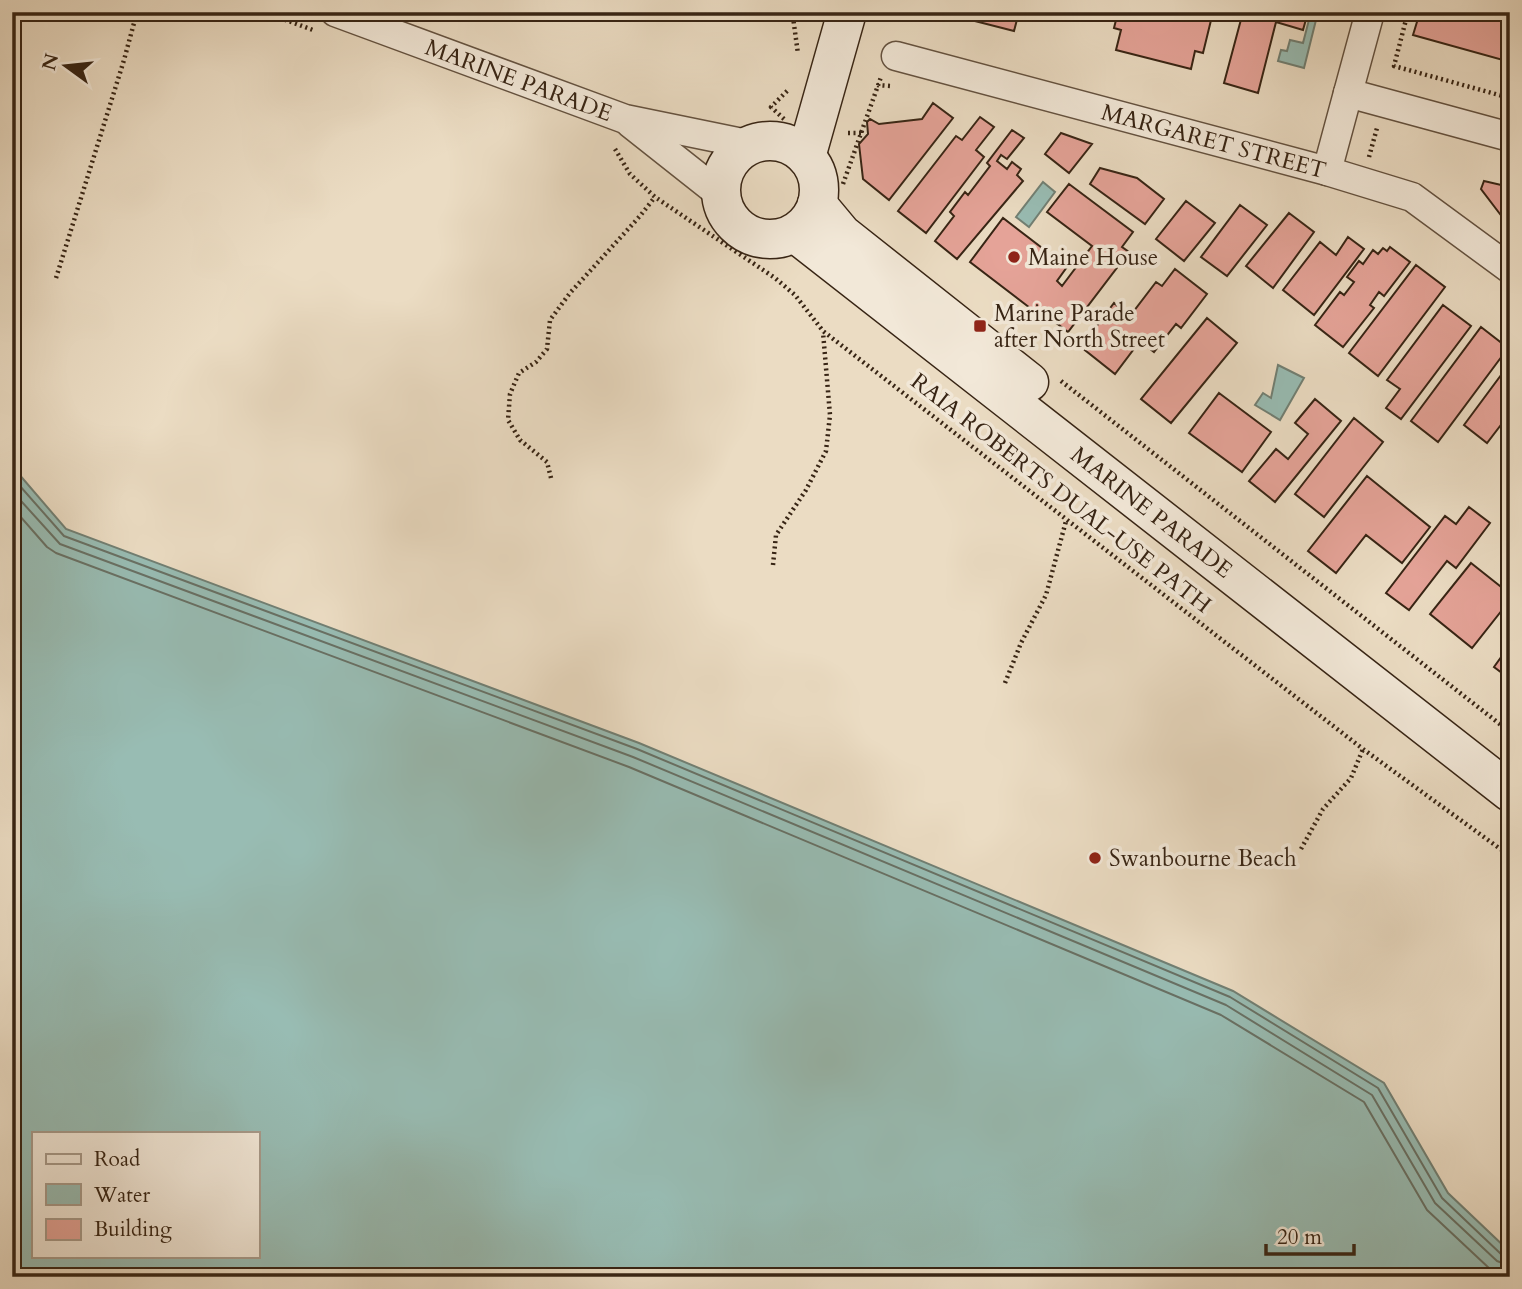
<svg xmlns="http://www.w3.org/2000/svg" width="1522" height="1289" font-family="Cardo,serif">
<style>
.water{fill:#98bcb3;stroke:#717f73;stroke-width:2;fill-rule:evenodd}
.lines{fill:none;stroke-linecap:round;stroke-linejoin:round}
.shore{stroke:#687064;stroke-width:2}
.building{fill:#e5a398;stroke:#372414;stroke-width:2}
.street-casing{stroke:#645240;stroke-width:31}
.secondary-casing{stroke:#372414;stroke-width:41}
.path{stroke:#372414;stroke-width:4.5;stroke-dasharray:2 3.5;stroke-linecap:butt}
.street{stroke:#f2e8d8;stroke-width:28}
.secondary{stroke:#f2e8d8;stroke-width:38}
.poi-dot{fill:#8f2418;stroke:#f2e8d8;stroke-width:2.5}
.labels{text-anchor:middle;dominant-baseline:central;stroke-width:7;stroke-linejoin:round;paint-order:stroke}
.street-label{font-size:23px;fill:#372414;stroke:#f2e8d8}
.poi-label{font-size:23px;fill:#372414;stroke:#f2e8d8;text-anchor:start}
</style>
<rect width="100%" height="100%" fill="#ebdcc3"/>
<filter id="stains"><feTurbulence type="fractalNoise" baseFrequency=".00286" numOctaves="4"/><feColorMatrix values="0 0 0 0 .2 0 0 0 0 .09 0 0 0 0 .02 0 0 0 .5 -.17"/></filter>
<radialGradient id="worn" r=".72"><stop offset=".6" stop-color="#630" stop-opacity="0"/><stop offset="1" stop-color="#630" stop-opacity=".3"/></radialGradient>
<!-- water -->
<path class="water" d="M1311,12H1318L1304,68L1278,61L1281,50L1287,51L1290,40L1303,43Z
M1043,182L1055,192L1029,227L1016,217Z
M1278,365L1304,378L1280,420L1255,405L1263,393L1271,398Z
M12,466L66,529L639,743L1233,991L1384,1083L1448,1193L1510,1252V1277H12ZM33,1133H257V1256H33Z"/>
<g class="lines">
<!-- shore -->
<path class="shore" d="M12,477L64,536L637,749L1230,997L1378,1088L1442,1198L1502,1255L1510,1257
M12,491L60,544L633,757L1226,1005L1372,1095L1435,1203L1497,1261L1510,1266
M12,507L47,547L56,553L629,767L1221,1015L1364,1102L1427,1210L1490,1269L1499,1275L1510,1276"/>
</g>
<!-- building -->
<path class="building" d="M964,12H1019L1014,31L963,18Z
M1118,12H1213L1203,53L1195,51L1191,69L1116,50L1121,30L1114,28Z
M1243,12H1308L1303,30L1276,22L1258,93L1224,83Z
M1420,12H1488L1510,18V62L1413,35Z
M933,103L953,118L889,200L863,179L859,144L868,134L867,122L870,119L879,124L922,119Z
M980,117L994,127L976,150L984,157L926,233L898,211L956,136L962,140Z
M1012,130L1024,138L1007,159L1001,155L997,161L1007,169L1012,162L1021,169L1017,175L1023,181L957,259L935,241L954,216L950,212L965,192L968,195L990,166L987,163Z
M1061,133L1092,144L1069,173L1045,154Z
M1100,168L1137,178L1164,199L1145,224L1090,184Z
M1484,181L1510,187V220L1503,218L1481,189Z
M1069,184L1133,232L1122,247L1129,252L1068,332L1037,308L1034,311L970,262L1003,218L1067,267L1057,281L1062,286L1092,246L1047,212Z
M1186,201L1215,223L1184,261L1156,239Z
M1240,205L1267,225L1227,276L1201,257Z
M1289,213L1314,232L1273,288L1246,266Z
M1348,237L1364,249L1314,315L1283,290L1320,242L1336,255Z
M1390,247L1410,262L1384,296L1379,292L1370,305L1374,308L1343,347L1315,325L1340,292L1344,295L1354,282L1347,277L1359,261L1363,264L1373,250L1378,254L1383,248L1387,251Z
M1416,265L1445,287L1378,376L1349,353Z
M1175,269L1207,294L1181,328L1176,324L1154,352L1140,341L1115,374L1081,347L1114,303L1130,316L1156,282L1162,286Z
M1443,305L1471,326L1401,419L1386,408L1400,389L1387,380Z
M1207,318L1237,343L1171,423L1141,399Z
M1481,327L1508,348L1438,442L1411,421Z
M1510,363V413L1487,443L1464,425Z
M1219,393L1271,432L1242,472L1189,433Z
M1315,399L1341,421L1275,502L1249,481L1276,449L1288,459L1308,434L1295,423Z
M1354,418L1383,442L1324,517L1295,494Z
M1367,476L1430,527L1402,563L1366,535L1336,573L1308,551Z
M1469,507L1490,523L1456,568L1447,561L1409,610L1386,593L1445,516L1456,524Z
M1471,563L1510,594V600L1472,648L1430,614Z
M1510,622V679L1494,667L1504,653L1502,631Z"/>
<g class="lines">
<defs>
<g id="street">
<path id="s1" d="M335,12L625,119L752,145"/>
<path d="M1370,12L1348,93L1510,137"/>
<path id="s2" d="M896,56L1327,171L1412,197L1510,269"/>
<path d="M630,123L721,195"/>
<path d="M1327,171L1348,93"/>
</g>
<g id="secondary">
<circle cx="770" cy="190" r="49"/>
<path d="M806,157L847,12"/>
<path d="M817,204L842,234L1029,382"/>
<path id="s3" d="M795,233L1510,792"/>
</g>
</defs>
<!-- street casing -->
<use href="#street" class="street-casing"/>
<!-- secondary casing -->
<use href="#secondary" class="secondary-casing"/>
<!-- path -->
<path class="path" d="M264,12L313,30
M797,12L793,17L798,54
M1408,12L1394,66L1510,98
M877,85L890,86
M784,119L771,107L789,89
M848,133H861
M615,149L630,174L655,197L775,278L795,295L823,331L1363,749L1510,856
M1369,157L1377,128
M843,184L881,77
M56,278L124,60L137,12
M1061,381L1510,732
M551,478L547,462L520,440L508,420L510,394L519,373L536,362L547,349L550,320L570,293L640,216L655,197
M773,565L776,535L806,490L826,451L830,415L823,332
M1005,683L1021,643L1046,595L1066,521
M1301,849L1323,809L1351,778L1363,749"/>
<!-- street -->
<use href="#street" class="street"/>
<!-- secondary -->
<use href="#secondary" class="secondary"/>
</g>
<!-- markers -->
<g class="poi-dot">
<circle cx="1014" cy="257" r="7"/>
<rect x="973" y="319" width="14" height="14" rx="3.5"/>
<circle cx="1095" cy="858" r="7"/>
</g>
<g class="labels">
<!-- street labels -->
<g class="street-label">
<text stroke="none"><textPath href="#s1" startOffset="196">MARINE PARADE</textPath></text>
<text stroke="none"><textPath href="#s2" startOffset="329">MARGARET STREET</textPath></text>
<text transform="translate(1061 493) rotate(38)">RAIA ROBERTS DUAL-USE PATH</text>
<text stroke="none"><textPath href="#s3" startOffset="453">MARINE PARADE</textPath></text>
</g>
<!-- poi labels -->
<g class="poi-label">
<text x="1028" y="257">Maine House</text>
<text x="994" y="313">Marine Parade<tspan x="994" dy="26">after North Street</tspan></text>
<text x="1109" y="858">Swanbourne Beach</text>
</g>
</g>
<!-- margin -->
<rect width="1522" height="1289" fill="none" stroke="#ebdcc3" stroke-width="42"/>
<rect x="14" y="14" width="1494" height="1261" fill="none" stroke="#372414" stroke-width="3.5"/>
<rect x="21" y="21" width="1480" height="1247" fill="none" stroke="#372414" stroke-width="2"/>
<!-- legend -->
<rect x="32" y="1132" width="228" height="126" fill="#f2e8d8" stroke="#a79a8a" stroke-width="2"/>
<rect x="46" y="1154" width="35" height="10" fill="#f2e8d8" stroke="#a79a8a" stroke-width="2"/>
<text x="94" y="1166" font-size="21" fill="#372414">Road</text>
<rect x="46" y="1184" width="35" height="21" fill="#98bcb3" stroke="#a79a8a" stroke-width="2"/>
<text x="94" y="1202" font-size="21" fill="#372414">Water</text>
<rect x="46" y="1219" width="35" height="21" fill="#e5a398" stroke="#a79a8a" stroke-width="2"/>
<text x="94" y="1236" font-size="21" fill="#372414">Building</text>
<!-- north arrow -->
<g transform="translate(66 66) rotate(285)" stroke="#f2e8d8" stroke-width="5" paint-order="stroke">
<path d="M0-5L12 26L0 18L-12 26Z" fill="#372414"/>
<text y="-10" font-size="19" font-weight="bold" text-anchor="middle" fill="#372414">N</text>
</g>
<!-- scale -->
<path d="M1266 1244v10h88v-10" fill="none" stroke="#372414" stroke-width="3.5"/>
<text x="1277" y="1244" font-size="21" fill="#372414" stroke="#f2e8d8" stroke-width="5" paint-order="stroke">20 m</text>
<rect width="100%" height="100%" filter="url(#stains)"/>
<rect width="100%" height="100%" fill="url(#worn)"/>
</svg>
